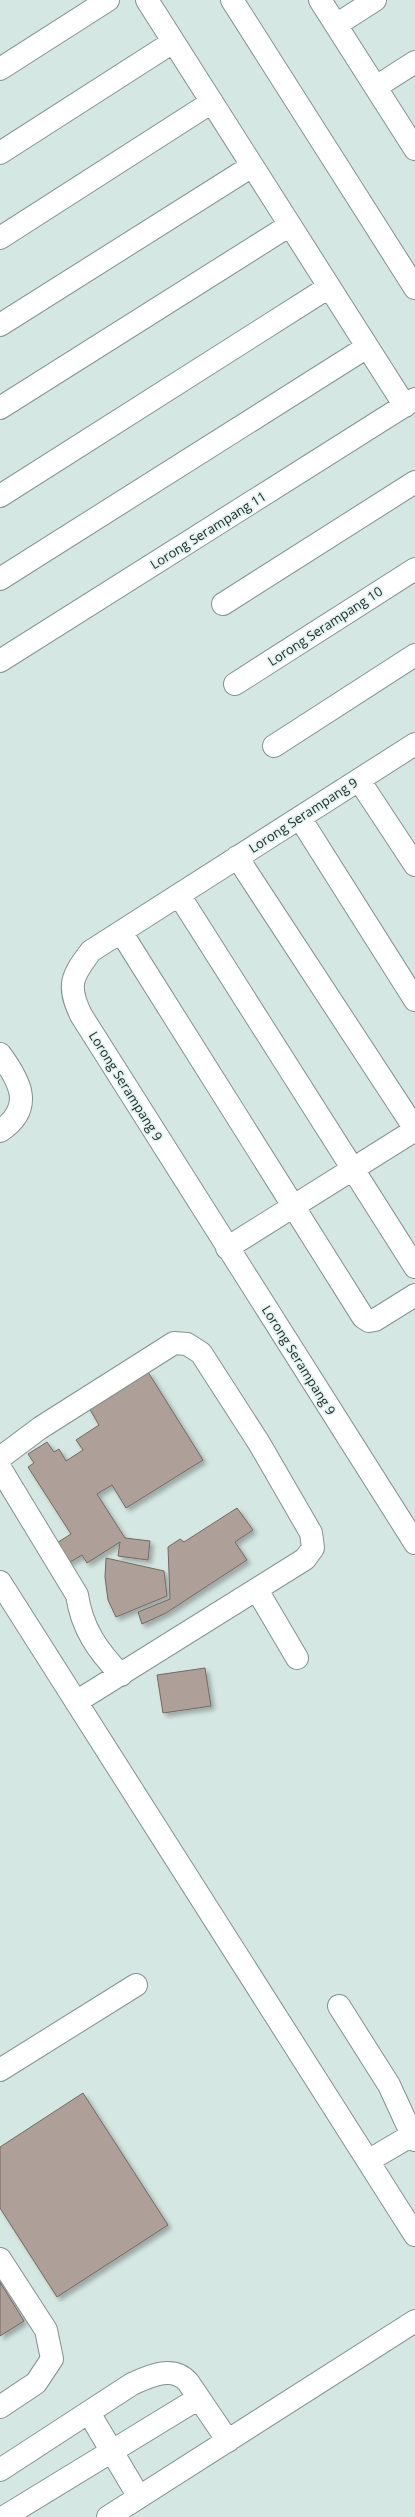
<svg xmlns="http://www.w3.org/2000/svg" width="415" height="2517" font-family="'Open Sans',sans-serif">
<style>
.building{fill:#aea099;stroke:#756761;filter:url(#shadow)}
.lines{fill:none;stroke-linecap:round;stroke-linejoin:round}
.minor-casing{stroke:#82928f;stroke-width:24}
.minor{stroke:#fff;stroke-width:22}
.labels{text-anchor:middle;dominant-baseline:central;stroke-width:3.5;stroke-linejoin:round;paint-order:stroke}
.street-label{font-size:13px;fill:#242b29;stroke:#e2f4f1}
</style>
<defs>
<filter id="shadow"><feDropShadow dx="3.5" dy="3.5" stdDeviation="2" flood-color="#0004"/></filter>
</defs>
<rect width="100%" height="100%" fill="#d5e7e3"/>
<!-- building -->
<path class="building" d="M148,1372L203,1460L126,1508L112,1485L97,1494L125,1538L150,1541L148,1560L118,1556L120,1542L87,1563L82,1555L65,1565L52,1546L71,1534L28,1467L34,1463L28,1454L47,1442L54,1452L59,1449L66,1461L83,1450L76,1440L99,1425L89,1408Z
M237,1508L253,1530L235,1542L247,1560L166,1613L142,1624L138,1612L170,1599L168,1547L180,1539L184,1542Z
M106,1558L164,1571L167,1596L116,1617L108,1600L105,1577Z
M205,1668L211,1706L163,1713L157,1675Z
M83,2093L168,2225L57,2297L0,2208V2147Z
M0,2282L24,2321L0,2336Z"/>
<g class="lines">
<defs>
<path id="minor" d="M147,0L405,406
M232,0L415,288
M320,0L415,149
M336,25L375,0
M0,69L108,0
M376,87L415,62
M0,153L173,42
M0,238L212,102
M0,325L252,166
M0,408L290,225
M0,496L329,287
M0,579L367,347
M223,604L415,482
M0,661L415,399
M235,684L415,569
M415,744L91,951C71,977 67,986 81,1015L415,1543
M274,746L415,655
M359,780L415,865
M300,818L415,1000
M237,857L415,1129
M179,895L415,1267
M121,932L363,1317L369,1321L375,1320L415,1295
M0,1054C20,1081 35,1108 0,1131
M227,1248L415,1130
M0,1458L40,1428L174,1343L187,1344L201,1353L259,1443L311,1533L313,1548L305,1559L76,1702
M0,1468L77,1595C82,1629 98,1651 121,1675
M0,1582L415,2235
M257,1590L297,1658
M339,2006L389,2085L412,2135
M0,2070L136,1985
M368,2161L412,2135L415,2140
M0,2259L46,2330L52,2359L36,2383L0,2407
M89,2413L139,2497
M0,2470L132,2384C150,2376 173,2365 188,2382L228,2441
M4,2517L199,2398
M108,2517L415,2321"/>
</defs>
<!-- minor casing -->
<use href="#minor" class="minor-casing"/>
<!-- minor -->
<use href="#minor" class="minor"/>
</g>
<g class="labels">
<!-- street labels -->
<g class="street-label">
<text transform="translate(208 530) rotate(-32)">Lorong Serampang 11</text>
<text transform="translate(325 626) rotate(-33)">Lorong Serampang 10</text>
<text transform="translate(303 815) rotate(-33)">Lorong Serampang 9</text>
<text transform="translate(126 1086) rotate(58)">Lorong Serampang 9</text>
<text transform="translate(299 1360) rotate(58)">Lorong Serampang 9</text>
</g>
</g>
</svg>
